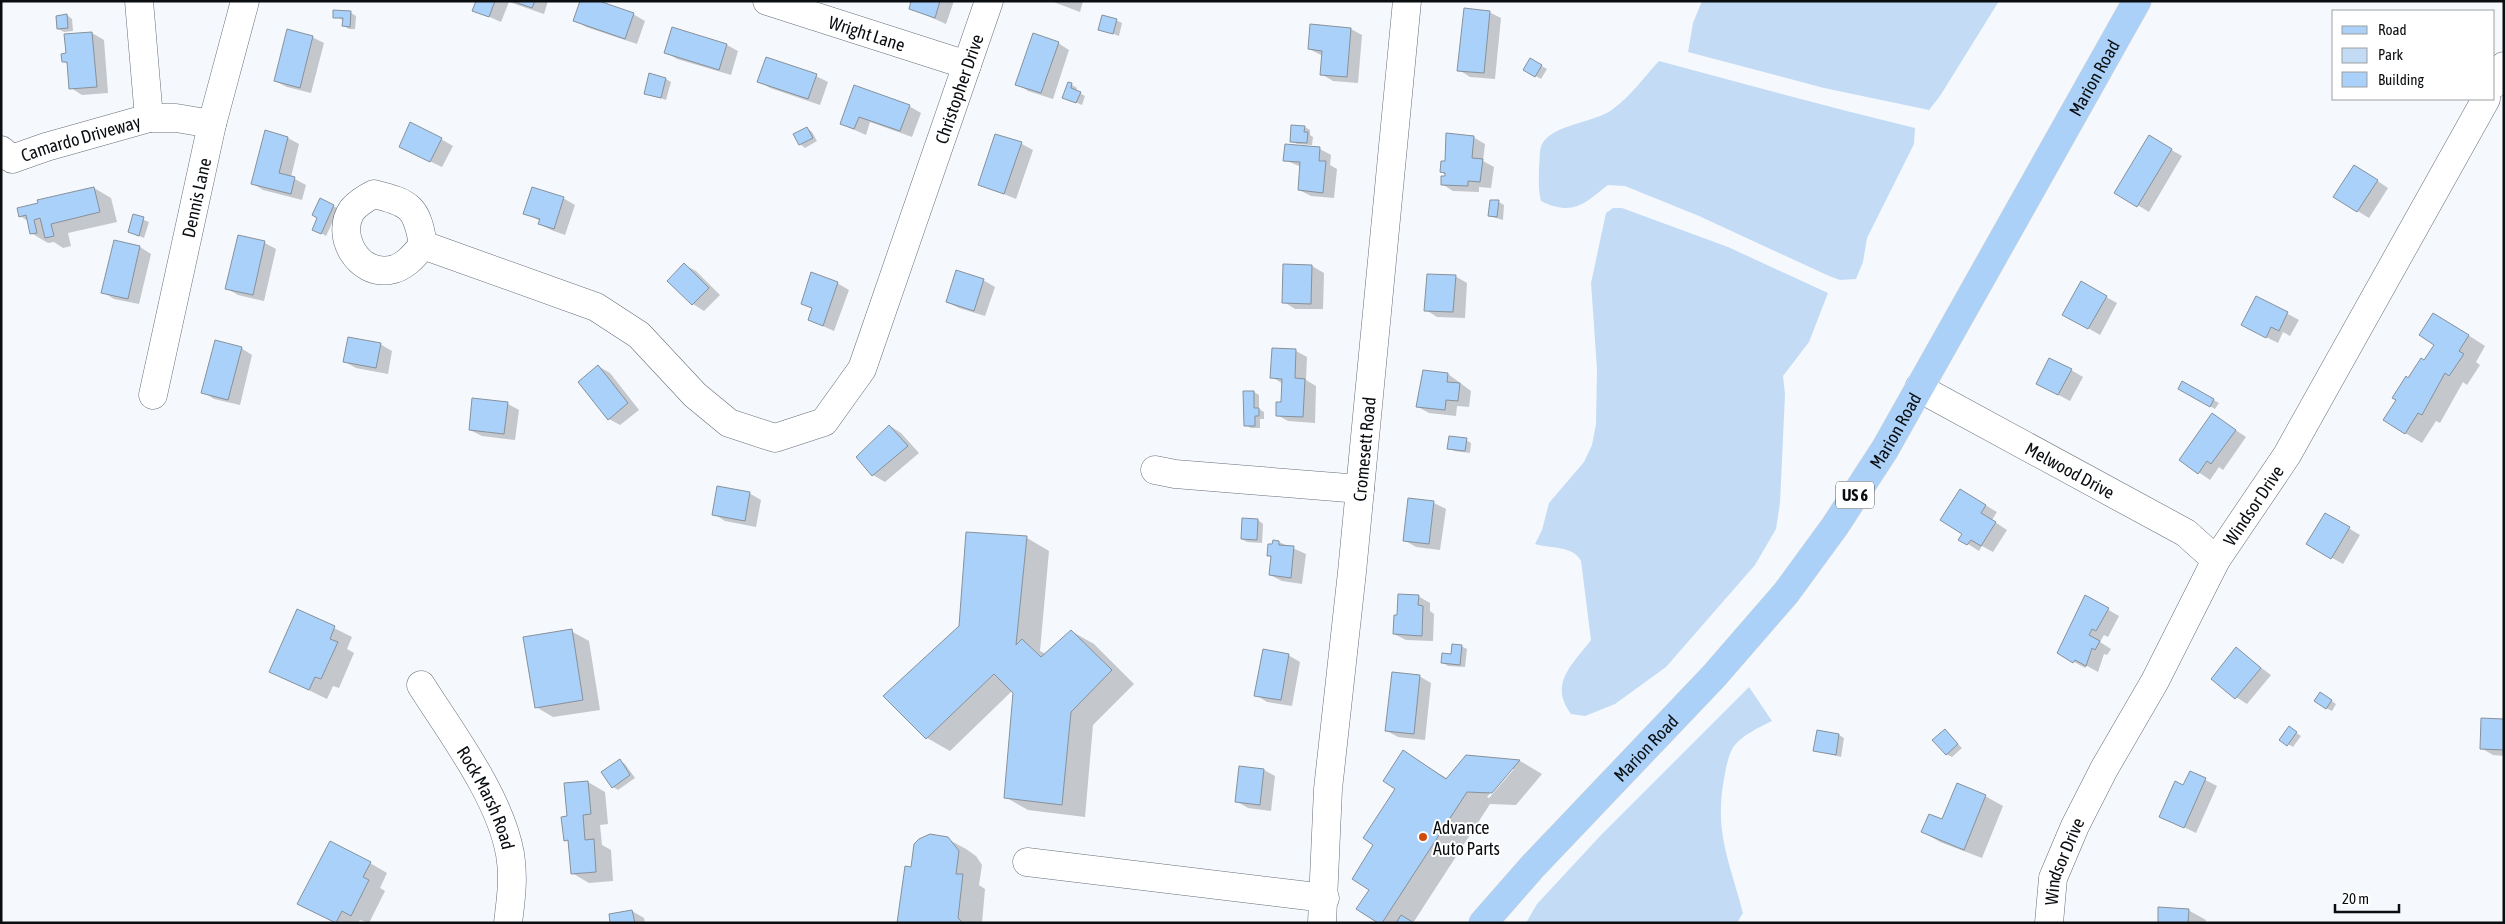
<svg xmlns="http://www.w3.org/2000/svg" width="2505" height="924" font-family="'Asap Condensed',sans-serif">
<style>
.green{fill:#c3dbf5}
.shadow{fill:#0003;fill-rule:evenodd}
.building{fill:#aad1f9;stroke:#87919b}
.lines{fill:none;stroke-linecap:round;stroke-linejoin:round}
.minor-casing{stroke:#656e78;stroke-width:29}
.major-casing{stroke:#d3d4d4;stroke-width:29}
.minor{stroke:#fff;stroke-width:28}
.major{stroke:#abd1f8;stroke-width:28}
.poi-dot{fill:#d14b0f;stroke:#fff;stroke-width:2}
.labels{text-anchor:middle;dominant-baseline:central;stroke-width:4;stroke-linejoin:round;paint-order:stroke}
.shield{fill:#fff;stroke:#545658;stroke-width:1}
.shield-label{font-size:16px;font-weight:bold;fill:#0a0e11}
.street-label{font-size:18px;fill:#0a0e11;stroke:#fff}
.poi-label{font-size:18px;fill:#0a0e11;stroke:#fff;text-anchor:start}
</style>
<rect width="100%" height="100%" fill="#f5f9fe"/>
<!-- green -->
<path class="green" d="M1702,1H1999L1940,96L1929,110L1824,88L1688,52L1693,23Z
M1659,61C1744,84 1830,107 1915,128L1914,144L1867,238L1863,262L1856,279L1840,280L1829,276L1699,216L1625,186L1608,185C1585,203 1573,217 1541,201C1538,190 1539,179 1539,167C1540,160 1539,150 1542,144C1553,124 1595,123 1613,109C1631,96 1644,77 1659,61Z
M1613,208H1622L1728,247L1828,293L1809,342L1783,376L1785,394L1780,503L1776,529L1755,565L1666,667L1615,704L1585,716L1571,714C1548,684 1573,664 1591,640L1581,561C1573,545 1550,549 1535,544L1542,530L1549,503L1584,462L1592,445L1596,424L1597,369L1591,283L1606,213Z
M1749,687L1772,721C1758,728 1744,734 1734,746C1728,755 1726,768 1724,779C1714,832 1730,863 1743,913L1737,923H1526L1537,904L1602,834Z"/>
<!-- shadow -->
<path class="shadow" d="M477,1H548L544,14L509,2L501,22L474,10Z
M913,1H954L946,24L910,8Z
M1051,1H1083L1080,12Z
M1489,12L1501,18L1495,79L1470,77L1459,70Z
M351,13L356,16L355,29H349L344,26V20L334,17Z
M633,14L645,21L637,44L586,27L575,20Z
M67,15L72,19L73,31L64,32L58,29Z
M1116,20L1122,23L1119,36L1100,29Z
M673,28L727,45L738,51L731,75L677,59L665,52Z
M1351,29L1362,35L1358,83L1333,81L1321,74L1323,56L1309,49Z
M92,33L104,40L108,93L82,95L71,88L69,65L63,61L67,54Z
M312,37L324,43L311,93L287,87L275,81Z
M1058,43L1069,50L1053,99L1028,91L1017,84Z
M1531,60L1547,69L1541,79L1525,70Z
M816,76L828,82L820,105L770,88L759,81Z
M666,79L671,82L666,100L645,93Z
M1069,83L1077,88L1076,91L1085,96L1082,105L1064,97Z
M854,86L909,106L921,113L912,137L870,122L866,135L841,124Z
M1305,127L1310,130V135L1313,137L1312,145L1297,144L1291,141Z
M807,128L812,132L817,141L805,148L800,144Z
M266,132L288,138L299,144L291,177L306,185L302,200L263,190L252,183Z
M996,135L1022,144L1033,150L1016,199L979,184Z
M1473,137L1485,144L1483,161L1494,167L1491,188L1479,187V192L1453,191L1442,184L1446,175L1441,172L1446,163Z
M2149,137L2182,156L2149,212L2116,192Z
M441,139L453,146L442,167L412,153Z
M1320,149L1331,155L1330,165L1337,169L1334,198L1311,196L1299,190L1301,167L1285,160Z
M2366,173L2388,188L2369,218L2335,197Z
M94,188L111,198L117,222L68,233L71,246L63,248L54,242L48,243L31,233L28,221L20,216Z
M563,198L575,205L565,235L551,230L539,224L540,221L525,213Z
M1499,202L1504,205L1503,220L1489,216Z
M333,206L339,209L326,236L319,232Z
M134,216L149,222L144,238L129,232Z
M239,236L265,243L276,249L264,301L238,295L226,288Z
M115,242L140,247L151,254L139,304L114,299L103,292Z
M685,265L696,271L720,295L704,311L693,304Z
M1285,266H1312L1324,273L1323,309H1295L1284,302Z
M1455,276L1467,283L1465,318L1437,317L1426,310Z
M983,280L995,287L985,316L959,308L947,302Z
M837,283L849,290L834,331L809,320L813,309L802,303Z
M2081,283L2117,303L2100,335L2064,314Z
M2256,297L2299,320L2290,336L2283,332L2278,343L2254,331Z
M2451,324L2485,346L2476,362L2480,365L2467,385L2463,382L2440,423L2436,421L2422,443L2405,433L2409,380Z
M380,344L392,351L388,374L356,368L345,362Z
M241,348L252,355L240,405L214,399L203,392Z
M1296,351L1307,357L1306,380L1316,386L1315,423L1288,421L1277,415L1282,403L1283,384L1272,377Z
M598,366L610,373L639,410L620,425L609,419Z
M2071,370L2083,377L2070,401L2049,390Z
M1448,374L1471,391L1469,407L1457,406L1456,416L1429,413L1418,407Z
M2183,382L2219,403L2215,409L2179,388Z
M1254,392L1259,395V409L1264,412V419H1260V428H1251L1245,425Z
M508,404L519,410L515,440L482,436L470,430Z
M2213,415L2246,437L2223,470L2219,467L2210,480L2181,460Z
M890,426L901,433L919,453L885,482L873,475L857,457Z
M1466,440L1471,443L1470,453L1454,451L1449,448Z
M749,493L761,500L756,527L725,521L714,514Z
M1972,497L1997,512L1992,520L2007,530L1993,552L1982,546L1979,551L1960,539L1964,534Z
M1409,499L1434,503L1446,509L1440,550L1416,547L1404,540Z
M2325,514L2360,535L2343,564L2308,544Z
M1243,519L1258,520L1263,524L1262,543L1247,542L1242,539Z
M1027,538L1049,551L1040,651L1046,654L1071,631L1094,644L1134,684L1093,725L1085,817L1028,810L1005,797L1014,693L1012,691L950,751L927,738Z
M1279,542L1306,554L1302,584L1282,581L1270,575L1272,558L1268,555Z
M1418,596L1430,603V611L1434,614L1433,641L1406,640L1394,634L1399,616Z
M2086,597L2119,616L2108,637L2104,635L2100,642L2111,649L2107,655L2104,654L2098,672L2087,666L2085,668L2058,653Z
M298,610L352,637L347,649L354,653L339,688L333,686L327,699L271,672Z
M571,631L589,641L600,710L553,717L536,707Z
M1461,646L1467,649L1465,667L1448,666L1443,663Z
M2236,649L2271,675L2247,704L2236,697Z
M1288,655L1300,662L1292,706L1267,702L1256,695Z
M1419,676L1431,683L1425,740L1398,737L1387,731Z
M2326,697L2336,704L2332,711L2326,708Z
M2504,720V756L2493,755L2481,748Z
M2289,728L2301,736L2293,747L2281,740Z
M1945,731L1962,748L1952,757L1946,754Z
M1839,735L1844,738L1841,757L1814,750Z
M1403,752L1448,779L1467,756L1520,761L1542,774L1516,805L1490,804L1413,923H1380L1370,889L1375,845L1397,788ZM1511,769H1514L1489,798L1487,797Z
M620,761L625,764L635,778L618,790L613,787Z
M1264,770L1275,776L1271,811L1248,808L1236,801Z
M2190,772L2217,786L2196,833L2161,816L2184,787Z
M588,782L605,792L608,824L600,825L602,845L611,850L613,881L589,883L572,873L569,842L565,840L569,817Z
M1985,796L2003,806L1982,858L1940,842L1923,832Z
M930,835L942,836L966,849L976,856L982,865L979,885L985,889L982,923H898L912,868Z
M370,863L387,873L380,888L385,891L369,923L360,920L358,923H335L316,913Z
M2188,910L2206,920L2205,923H2159Z
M632,911L644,918L645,923H611Z"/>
<!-- building -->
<path class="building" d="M476,1H495L489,17L472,11Z
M512,1H535L532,8Z
M580,1H599L634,13L625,39L573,21Z
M911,1H940L935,18L909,9Z
M1464,8L1490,11L1484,73L1457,71Z
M333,10L351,11L350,27L342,26L343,18H333Z
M67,14L68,28L57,29L56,16Z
M1102,15L1117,19L1113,34L1098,30Z
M1310,24L1351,28L1347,77L1320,75L1322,51L1308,49Z
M672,27L727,44L719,70L664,53Z
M287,29L313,36L300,88L274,81Z
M92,32L97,87L69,89L67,62H62L61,54L66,53L64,34Z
M1033,33L1059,42L1041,93L1015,85Z
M766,57L817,74L808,99L757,82Z
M1530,58L1542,65L1535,77L1523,70Z
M649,73L666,78L661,98L644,94Z
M1068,82L1072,83L1071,88L1081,92L1076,103L1062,98Z
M854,85L910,105L900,131L859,117L854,129L840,124Z
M410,122L442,138L430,162L399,147Z
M1291,125L1305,126L1304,132H1308L1307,143L1290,142Z
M807,127L813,138L799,145L793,134Z
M265,130L288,137L279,173L295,177L291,194L251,184Z
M1446,133L1474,136L1472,158L1483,159L1480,182L1468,181V186L1441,185V176H1445V173L1440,172L1441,161H1445Z
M995,134L1022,142L1004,194L978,185Z
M2149,135L2172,149L2137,207L2114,193Z
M1285,144L1320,147L1319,161H1326L1323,193L1298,190L1300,162L1283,161Z
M2354,165L2378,180L2357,212L2333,197Z
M94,187L100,212L51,224L54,236L45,238L40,218L34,220L37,233L30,234L26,215L19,217L17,208L38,203L37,200Z
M532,187L564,197L554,229L538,224L540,219L523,214Z
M320,198L334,205L321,234L312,230L317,218L312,215Z
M1490,200H1499L1497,217L1488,216Z
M133,214L144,217L139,236L128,232Z
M238,235L265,241L253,295L225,289Z
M114,240L140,246L128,299L101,293Z
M684,263L709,288L692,305L667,281Z
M1283,264L1312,265L1311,304L1282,303Z
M956,270L984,279L974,311L946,302Z
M811,272L838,282L823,326L808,320L812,308L801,304Z
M1427,274L1456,275L1453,312L1424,311Z
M2081,281L2107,296L2088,329L2062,315Z
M2256,296L2288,312L2279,331L2271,327L2266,338L2241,325Z
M2433,313L2469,335L2459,351L2464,354L2449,376L2445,373L2422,415L2418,413L2405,434L2383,420L2396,400L2392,398L2406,376L2408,378L2421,358L2424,360L2434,345L2419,335Z
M348,337L381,343L376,368L343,362Z
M215,340L242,347L228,400L201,393Z
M1272,348L1296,349L1295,378L1305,379L1303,417L1276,416V402H1281L1282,379L1270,378Z
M2049,358L2072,369L2058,395L2036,384Z
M598,365L628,403L608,420L578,382Z
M1423,370L1448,373L1447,382L1460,383L1458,401L1446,400L1445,410L1416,407Z
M2182,381L2214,399L2210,407L2178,389Z
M1243,391H1254V408H1259V416H1255V426H1244Z
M472,398L508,402L504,434L469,430Z
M2212,413L2236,430L2211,464L2207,461L2198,474L2179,460Z
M889,425L908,446L872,476L856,457Z
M1449,436L1467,438L1465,451L1447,449Z
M717,486L750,492L745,521L712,515Z
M1960,489L1986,505L1981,513L1996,522L1981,546L1971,540L1967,545L1958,540L1962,534L1940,520Z
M1408,498L1434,501L1429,544L1403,541Z
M2325,513L2350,527L2331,559L2306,544Z
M1242,518L1258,519L1257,540L1241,539Z
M966,532L1027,536L1016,645L1022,639L1041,657L1071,630L1112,670L1071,712L1062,805L1004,798L1013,693L994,674L926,739L883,696L959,626Z
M1273,540L1279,541V545L1294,546L1291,578L1269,575L1271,556H1267L1268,544H1272Z
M1398,594L1419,595L1418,605L1423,606L1422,636L1393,634L1394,615H1397Z
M2085,595L2109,608L2096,631L2092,629L2089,635L2100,641L2095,650L2092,648L2086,666L2075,660L2073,663L2057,653Z
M297,609L335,626L330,639L338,642L321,679L315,677L309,690L269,672Z
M572,629L583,700L535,708L523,637Z
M1452,644L1462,645L1460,665L1441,663L1442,653L1451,654Z
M2236,647L2261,668L2235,699L2211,679Z
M1263,649L1289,654L1281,700L1254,696Z
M1392,672L1420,675L1414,734L1385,731Z
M2320,692L2332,700L2326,709L2314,701Z
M2481,718L2504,719V750L2480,749Z
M2289,726L2297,732L2287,746L2279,740Z
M1945,729L1958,744L1946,755L1932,740Z
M1817,730L1839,734L1836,755L1813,751Z
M1403,750L1446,779L1466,755L1520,760L1492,793L1467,792L1382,923H1378L1356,909L1369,890L1352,879L1373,845L1363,838L1395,789L1383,781Z
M620,759L630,775L612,788L601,772Z
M1239,766L1264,769L1260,805L1235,802Z
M2190,771L2206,778L2184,828L2159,817L2175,781L2183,785Z
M588,781L591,814L583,815L585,840L594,839L596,872L571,874L568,840L564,841L561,817L567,816L564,783Z
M1957,783L1986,795L1964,850L1921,832L1929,814L1942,819Z
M930,834L948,837L959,851L956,874H963L958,918L963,923H897L905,866L911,867L914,844L919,839Z
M330,841L371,862L363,877L369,880L351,916L342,911L336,923L297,904Z
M2158,907L2189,909L2188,923H2158Z
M632,910L635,923H610L609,914Z
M1401,915L1414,923H1396Z"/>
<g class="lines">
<defs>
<g id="minor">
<path d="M139,1L149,118H176L212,124"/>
<path id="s1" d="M767,1L967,65"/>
<path d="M2494,84L2504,66"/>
<path id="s2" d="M1,150L12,159L46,147L149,118"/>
<path id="s3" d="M423,245C414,256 404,268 390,270C358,276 335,235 352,210C358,203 366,198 374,194C410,203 417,207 423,245L596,307L639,335L695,395L729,423L775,438L824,422L862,369L989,1"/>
<path id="s4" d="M1919,388L2186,533L2216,560"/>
<path id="s5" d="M153,395L212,124L245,1"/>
<path d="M1155,470L1175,474L1360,489"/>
<path id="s6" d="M421,685C452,734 500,797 510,854C514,877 511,899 508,923"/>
<path d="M1027,862L1325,898"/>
<path id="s7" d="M1322,923L1328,789L1352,572L1407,1"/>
<path id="s8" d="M2049,923L2053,878L2075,826L2104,769L2155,681L2216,560L2287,455L2486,99"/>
</g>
<g id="major">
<path id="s9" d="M1483,923L1533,866L1714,676L1786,593L1835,526L1885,449L2137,1"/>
</g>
</defs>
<!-- minor casing -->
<use href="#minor" class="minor-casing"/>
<!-- major casing -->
<use href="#major" class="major-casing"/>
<!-- minor -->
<use href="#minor" class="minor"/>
<!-- major -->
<use href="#major" class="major"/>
</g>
<!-- markers -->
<circle class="poi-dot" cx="1423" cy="837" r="5"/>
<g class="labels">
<!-- shield labels -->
<rect class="shield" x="1836" y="481.5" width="38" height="27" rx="4"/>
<g class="shield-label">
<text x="1855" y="495">US 6</text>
</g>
<!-- street labels -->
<g class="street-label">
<text stroke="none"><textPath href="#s1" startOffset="105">Wright Lane</textPath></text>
<text stroke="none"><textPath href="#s9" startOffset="1049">Marion Road</textPath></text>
<text stroke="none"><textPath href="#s3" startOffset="1059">Christopher Drive</textPath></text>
<text stroke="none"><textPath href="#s2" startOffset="86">Camardo Driveway</textPath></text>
<text stroke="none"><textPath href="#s5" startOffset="202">Dennis Lane</textPath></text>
<text stroke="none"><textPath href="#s9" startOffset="644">Marion Road</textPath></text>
<text stroke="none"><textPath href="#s7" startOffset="476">Cromesett Road</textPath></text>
<text stroke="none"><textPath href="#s4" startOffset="172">Melwood Drive</textPath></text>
<text stroke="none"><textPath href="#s8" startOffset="469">Windsor Drive</textPath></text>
<text stroke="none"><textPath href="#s9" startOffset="239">Marion Road</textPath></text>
<text stroke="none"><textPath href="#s6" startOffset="131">Rock Marsh Road</textPath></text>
<text stroke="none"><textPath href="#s8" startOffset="64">Windsor Drive</textPath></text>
</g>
<!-- poi labels -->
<g class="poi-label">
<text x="1433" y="827">Advance<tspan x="1433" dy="21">Auto Parts</tspan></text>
</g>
</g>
<!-- border -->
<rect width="2505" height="924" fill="none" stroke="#0a0e11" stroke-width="5"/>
<!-- legend -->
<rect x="2332" y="10" width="162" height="90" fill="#ffffff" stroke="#9d9fa0"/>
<rect x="2342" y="26" width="25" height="8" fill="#abd1f8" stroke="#9d9fa0"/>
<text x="2378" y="35" font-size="15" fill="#0a0e11">Road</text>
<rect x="2342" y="48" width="25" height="15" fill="#c3dbf5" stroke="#9d9fa0"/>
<text x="2378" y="60" font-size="15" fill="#0a0e11">Park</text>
<rect x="2342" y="72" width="25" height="15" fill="#aad1f9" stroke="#9d9fa0"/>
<text x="2378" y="85" font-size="15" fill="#0a0e11">Building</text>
<!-- scale -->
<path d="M2335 904v8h64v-8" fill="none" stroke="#0a0e11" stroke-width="2.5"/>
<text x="2342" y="904" font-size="15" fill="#0a0e11" stroke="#ffffff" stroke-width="4" paint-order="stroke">20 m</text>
</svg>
